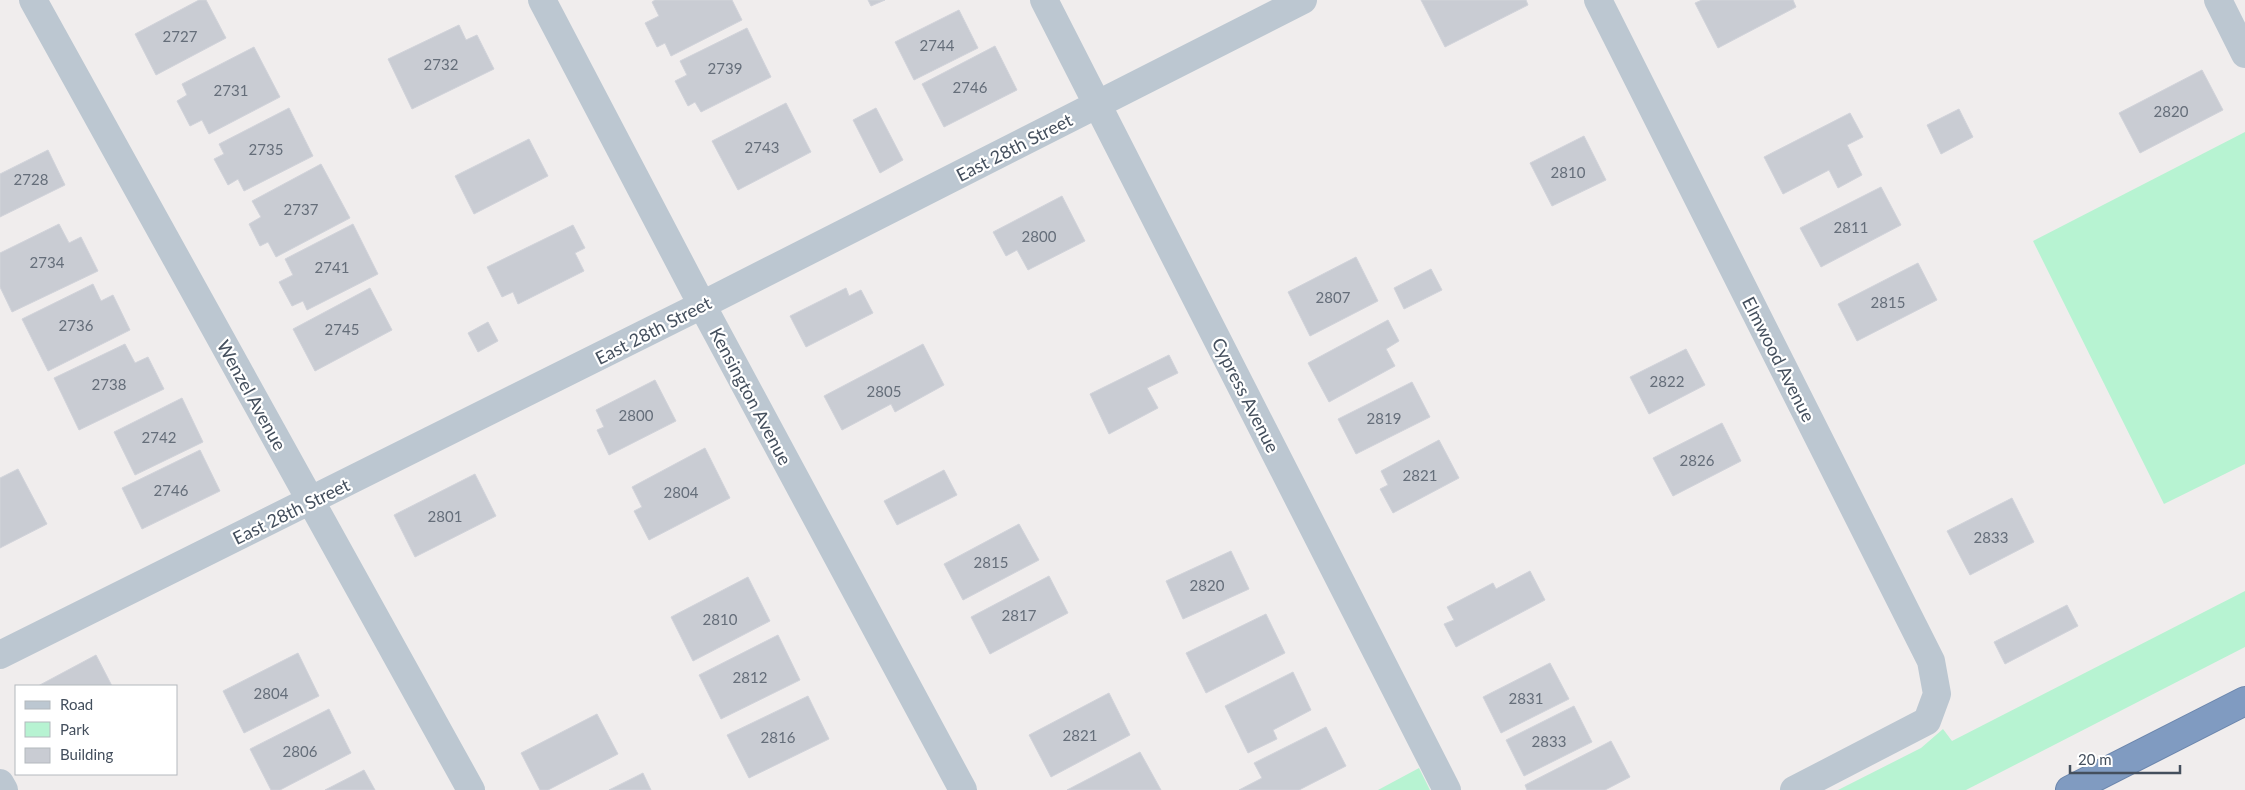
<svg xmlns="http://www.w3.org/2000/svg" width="2245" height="790" font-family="Lato,sans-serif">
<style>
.green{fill:#b7f3d2}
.building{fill:#c9ccd3;stroke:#d1d3da}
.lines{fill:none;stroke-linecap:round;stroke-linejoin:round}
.highway-casing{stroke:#6b86ad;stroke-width:30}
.street{stroke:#bcc7d1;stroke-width:28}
.highway{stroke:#809bc1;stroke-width:28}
.labels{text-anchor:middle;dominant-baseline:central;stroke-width:4.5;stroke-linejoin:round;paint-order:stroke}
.number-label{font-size:15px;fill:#656e7a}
.street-label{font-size:18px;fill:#444f5d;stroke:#fff}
</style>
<rect width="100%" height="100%" fill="#f0eded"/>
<!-- green -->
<path class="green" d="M2245,132V464L2164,504L2033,241Z
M2245,591V647L1966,790H1838L1921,748L1943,729L1952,741Z
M1419,768L1430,790H1378Z"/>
<!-- building -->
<path class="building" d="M199,0H206L226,38L156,75L135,34Z
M655,0H732L742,20L671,56L665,43L657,47L645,23L659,16L652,2Z
M868,0H885L871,6Z
M1421,0H1526L1528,5L1445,47Z
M1702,0H1793L1796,7L1718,48L1695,3Z
M959,10L978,48L914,80L895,42Z
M459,25L466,40L477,35L494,69L412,109L388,59Z
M747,28L771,77L701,112L695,102L688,106L675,81L687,75L680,61Z
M995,46L1017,90L944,127L922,84Z
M254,47L280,97L209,134L202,120L190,126L177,101L187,95L182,84Z
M2202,70L2223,110L2140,153L2119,113Z
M786,103L811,152L738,190L712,141Z
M289,108L313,156L244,191L238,179L228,185L214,159L224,154L219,144Z
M876,108L903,160L880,173L853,120Z
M1959,109L1973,137L1941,154L1927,125Z
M1850,113L1863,137L1847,145L1862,175L1838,188L1829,170L1783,194L1764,157Z
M1584,136L1606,180L1552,206L1530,163Z
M529,139L548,176L474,214L455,176Z
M48,150L65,185L0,217V174Z
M321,164L350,218L276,257L268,242L260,246L249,224L261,217L252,201Z
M1881,187L1901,225L1821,267L1800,228Z
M1062,196L1085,241L1028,270L1017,250L1006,256L993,232Z
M59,224L69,243L81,237L98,271L12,312L0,287V253Z
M353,224L378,274L307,310L303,301L292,306L279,282L293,275L285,259Z
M573,225L585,248L575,253L584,271L518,304L513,292L502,297L487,267Z
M1356,257L1378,301L1310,336L1288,292Z
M1918,263L1937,300L1857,341L1838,304Z
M1431,269L1442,290L1404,309L1394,288Z
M93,284L101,301L113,295L130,330L48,371L22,319Z
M370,288L392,330L315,371L293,329Z
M846,288L849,296L861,290L873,313L806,347L790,316Z
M1388,320L1399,341L1386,349L1395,366L1329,402L1308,363Z
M488,322L498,341L478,352L468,333Z
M125,344L135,363L148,357L164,389L79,430L54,378Z
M923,344L944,385L895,412L891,404L842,430L824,396Z
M1686,349L1705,385L1649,414L1630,377Z
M1169,355L1178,373L1147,388L1158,408L1109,434L1090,394Z
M655,380L676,421L609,455L597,430L604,427L596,410Z
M1412,382L1430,417L1356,454L1338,419Z
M182,398L203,442L135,475L114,432Z
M1722,423L1741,461L1673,496L1653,458Z
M1439,440L1459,478L1393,513L1380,489L1388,485L1381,471Z
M705,448L730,498L649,540L634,511L642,507L632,487Z
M200,450L220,491L142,529L122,488Z
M18,469L47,524L0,548V478Z
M944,470L957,495L897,525L884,501Z
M475,474L496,516L415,557L394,515Z
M2012,498L2034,542L1970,575L1947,531Z
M1019,524L1039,560L963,600L944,564Z
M1231,551L1249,589L1183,619L1166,581Z
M1530,571L1545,600L1456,647L1444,624L1454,620L1447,607L1493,583L1496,589Z
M1049,576L1068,613L990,654L971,617Z
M748,577L770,621L693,661L671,617Z
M2067,605L2078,626L2005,664L1994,642Z
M1266,614L1285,653L1206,693L1186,653Z
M778,635L800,680L721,719L699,675Z
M298,653L319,696L244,733L223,691Z
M96,655L112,686H38Z
M1550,663L1569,699L1501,733L1483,697Z
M1293,672L1311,710L1273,730L1277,739L1248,753L1225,706Z
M1109,693L1130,735L1051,777L1029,735Z
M808,696L829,739L749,778L727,735Z
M1574,706L1592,742L1524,776L1506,740Z
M329,709L351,753L280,790H271L250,749Z
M597,714L618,754L548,790H540L521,753Z
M1326,727L1346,766L1299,790H1239L1262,778L1254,763Z
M1611,741L1630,777L1605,790H1527L1525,785Z
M1140,752L1161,790H1067Z
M364,770L375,790H325Z
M643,773L651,790H609Z"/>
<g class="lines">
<defs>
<path id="highway" d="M2070,790L2245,701"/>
</defs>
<!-- highway casing -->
<use href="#highway" class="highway-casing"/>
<!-- street -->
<path class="street" d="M33,0L471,790
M542,0L702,305L963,790
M1044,0L1447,790
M1598,0L1931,661L1937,694L1927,721L1794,790
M2218,0L2245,54
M0,655L702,305L1303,0
M0,783L4,790"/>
<!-- highway -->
<use href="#highway" class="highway"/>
</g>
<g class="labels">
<!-- number labels -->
<g class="number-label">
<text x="180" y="36">2727</text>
<text x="937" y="45">2744</text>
<text x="441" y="64">2732</text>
<text x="725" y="68">2739</text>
<text x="970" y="87">2746</text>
<text x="231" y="90">2731</text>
<text x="2171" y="111">2820</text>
<text x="762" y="147">2743</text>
<text x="266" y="149">2735</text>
<text x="1568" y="172">2810</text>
<text x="31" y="179">2728</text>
<text x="301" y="209">2737</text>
<text x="1851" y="227">2811</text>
<text x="1039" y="236">2800</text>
<text x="47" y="262">2734</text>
<text x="332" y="267">2741</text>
<text x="1333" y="297">2807</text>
<text x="1888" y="302">2815</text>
<text x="76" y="325">2736</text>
<text x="342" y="329">2745</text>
<text x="1667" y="381">2822</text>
<text x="109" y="384">2738</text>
<text x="884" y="391">2805</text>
<text x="636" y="415">2800</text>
<text x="1384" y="418">2819</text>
<text x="159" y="437">2742</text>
<text x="1697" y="460">2826</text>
<text x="1420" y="475">2821</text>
<text x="171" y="490">2746</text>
<text x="681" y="492">2804</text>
<text x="445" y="516">2801</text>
<text x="1991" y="537">2833</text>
<text x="991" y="562">2815</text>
<text x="1207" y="585">2820</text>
<text x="1019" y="615">2817</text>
<text x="720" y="619">2810</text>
<text x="750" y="677">2812</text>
<text x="271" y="693">2804</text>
<text x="1526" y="698">2831</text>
<text x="1080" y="735">2821</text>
<text x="778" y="737">2816</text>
<text x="1549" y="741">2833</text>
<text x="300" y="751">2806</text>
</g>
<!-- street labels -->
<g class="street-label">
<text transform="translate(1014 147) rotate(-27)">East 28th Street</text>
<text transform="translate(653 330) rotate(-27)">East 28th Street</text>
<text transform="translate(1779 359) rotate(63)">Elmwood Avenue</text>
<text transform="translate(252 395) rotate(61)">Wenzel Avenue</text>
<text transform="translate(1246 395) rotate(63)">Cypress Avenue</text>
<text transform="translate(751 396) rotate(62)">Kensington Avenue</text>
<text transform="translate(291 511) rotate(-26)">East 28th Street</text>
</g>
</g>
<!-- legend -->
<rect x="15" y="685" width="162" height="90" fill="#ffffff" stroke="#b4b9be"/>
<rect x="25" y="701" width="25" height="8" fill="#bcc7d1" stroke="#b4b9be"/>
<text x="60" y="710" font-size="15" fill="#444f5d">Road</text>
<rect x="25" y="722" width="25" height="15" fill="#b7f3d2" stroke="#b4b9be"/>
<text x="60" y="735" font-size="15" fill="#444f5d">Park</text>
<rect x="25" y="748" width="25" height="15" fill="#c9ccd3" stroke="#b4b9be"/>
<text x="60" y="760" font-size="15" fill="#444f5d">Building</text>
<!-- scale -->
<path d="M2070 765v8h110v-8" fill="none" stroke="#444f5d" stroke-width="2.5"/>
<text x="2078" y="765" font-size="15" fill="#444f5d" stroke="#ffffff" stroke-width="4" paint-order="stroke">20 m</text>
</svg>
